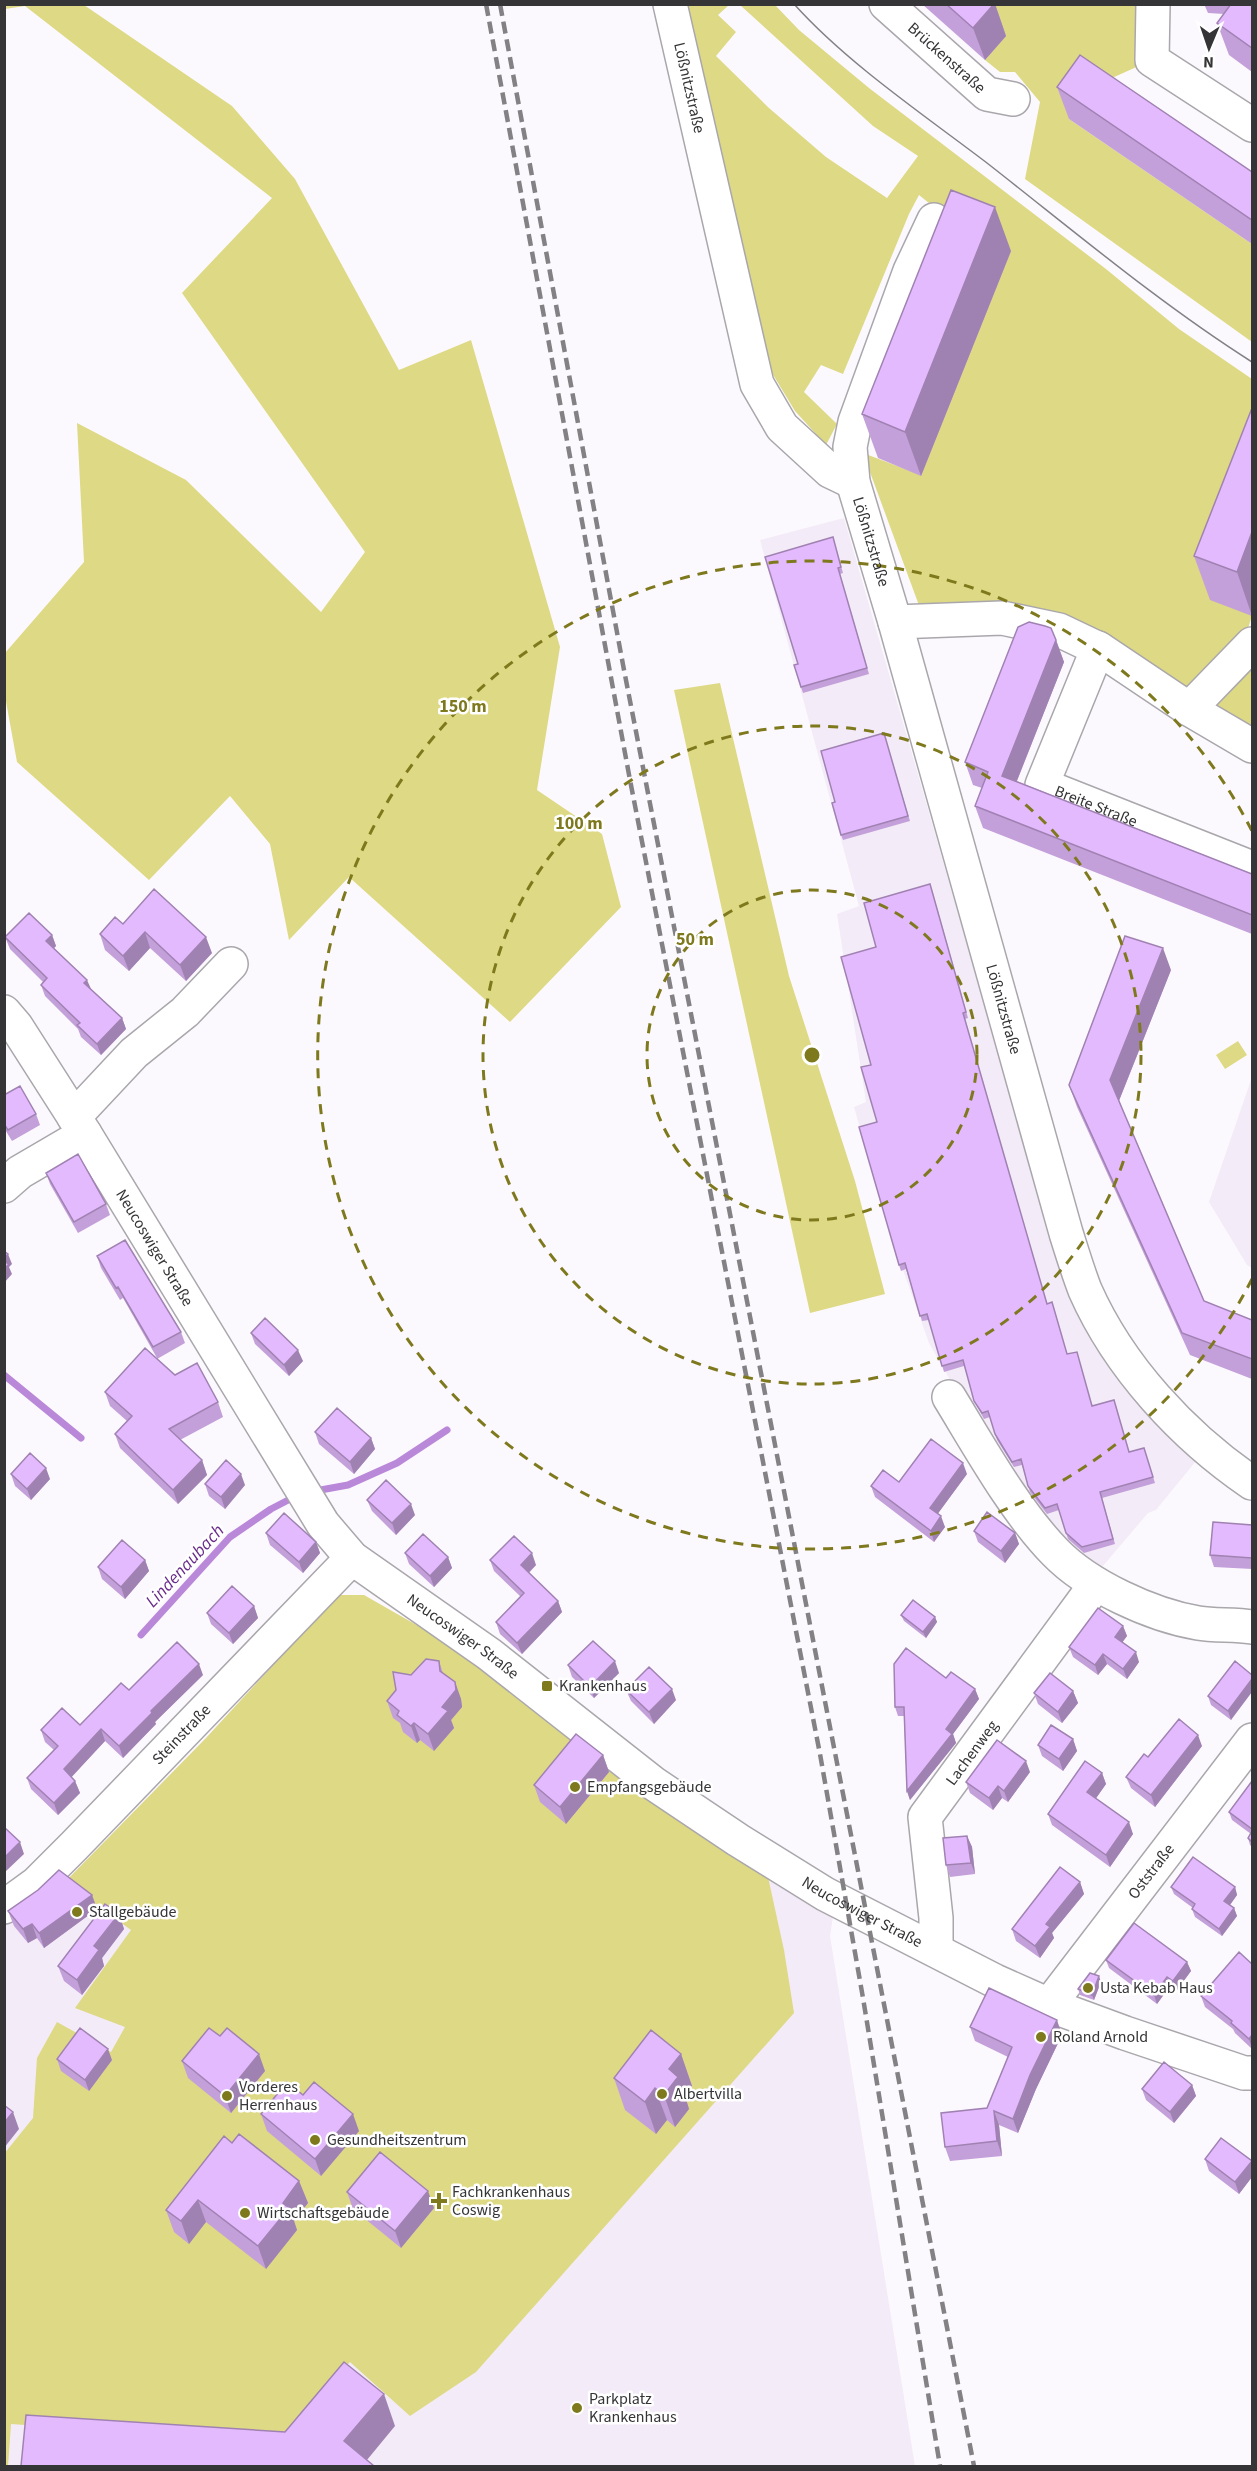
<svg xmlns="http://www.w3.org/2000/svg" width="1257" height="2471" font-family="'Source Sans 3',sans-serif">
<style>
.built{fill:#f3ebf7}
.green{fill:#ded984}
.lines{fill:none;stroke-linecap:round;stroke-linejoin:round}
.stream{stroke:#ba88d9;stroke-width:7}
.minor-casing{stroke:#aaa7ac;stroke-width:36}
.minor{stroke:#fff;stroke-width:33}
.tram{stroke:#838184;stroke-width:1.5}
.rail{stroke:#838184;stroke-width:4.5;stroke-dasharray:12 6;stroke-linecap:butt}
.wall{fill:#c4a0da}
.shaded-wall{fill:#a082b2}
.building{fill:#e4bafe;stroke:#a082b2;stroke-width:1.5}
.ring{fill:none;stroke:#7f791e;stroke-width:3;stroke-dasharray:10 8}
.poi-dot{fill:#7f791e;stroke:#fff;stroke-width:2}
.labels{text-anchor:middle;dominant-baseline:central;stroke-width:5;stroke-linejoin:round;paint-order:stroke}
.street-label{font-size:16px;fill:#353436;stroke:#fff}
.poi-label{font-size:16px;fill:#353436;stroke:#fff;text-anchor:start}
.water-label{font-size:18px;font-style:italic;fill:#6a2a8a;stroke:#fff}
.centre{fill:#7f791e;stroke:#fff;stroke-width:3}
.ring-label{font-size:18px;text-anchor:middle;font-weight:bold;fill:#7f791e;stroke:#fff;stroke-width:5;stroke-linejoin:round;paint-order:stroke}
</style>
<rect width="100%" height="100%" fill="#fcf9fe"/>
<!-- built -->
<path class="built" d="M844,518L1035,1180L1121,1378L1196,1461L1156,1510L1148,1513L1097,1573L1072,1558L986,1443L929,1343L888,1228L854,1107L866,1102L837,914L859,906L760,540Z
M1252,1077V1268L1247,1265L1209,1202Z
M338,1595H364L484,1671L549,1723L653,1802L834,1910L830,1936L915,2466H5L4,1927L65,1882L206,1738Z"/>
<!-- green -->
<path class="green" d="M4,5H84L232,106L295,179L399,370L471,340L560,647L537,790L602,834L621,907L510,1022L349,877L289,940L270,844L230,796L149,880L17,762L5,696V653L84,562L77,423L186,480L321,612L365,552L182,293L272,198L25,6L5,9Z
M681,5H729L718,15L736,32L716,56L769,108L826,157L887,198L918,156L873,126L740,5H775L799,30L869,88L1106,269L1179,329L1252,379V616L1241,650L1252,648V744L1103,653L924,619L863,453L921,475L967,234L919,195L909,214L843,374L821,365L804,392L837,424L826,445L795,411L766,363Z
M971,5H1153L1152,60L1092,87L1069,119L1252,244V342L1025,179L1040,102L1015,72H1000L985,60L1006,35Z
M720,683L789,976L855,1181L885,1294L810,1313L674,690Z
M1238,1041L1247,1055L1225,1069L1216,1055Z
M338,1595H364L434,1635L484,1671L549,1723L653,1802L768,1877L784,1950L794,2013L476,2372L410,2416L350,2362L277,2442L11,2424L8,2466H5L4,2154L33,2118L37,2058L57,2022L111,2052L125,2027L75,2008L131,1930L65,1882L206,1738Z"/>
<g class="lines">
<!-- stream -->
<path class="stream" d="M4,1375L81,1438
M315,1491L348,1485L397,1463L447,1430
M141,1635L230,1537L271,1509L296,1496"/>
<defs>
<g id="minor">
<path id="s1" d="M670,4L757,384L782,427L830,471L853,482"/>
<path id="s2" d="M886,4L987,94L1013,99"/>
<path d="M1153,4L1152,60L1252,125"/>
<path id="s3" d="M934,220L910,271L855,422L850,447L853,482L895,622L1066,1233C1072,1252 1078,1272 1085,1290C1119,1367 1183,1436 1252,1483"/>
<path d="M895,622L1002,618L1059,630L1101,650L1189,709L1252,746"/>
<path id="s4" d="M1098,648L1042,785L1252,868"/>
<path d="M1189,709L1252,644"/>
<path id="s5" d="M4,1012L16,1026L85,1134L323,1524L352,1558L489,1654L653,1783L738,1840L825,1894L995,1981L1049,2005L1125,2033L1244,2073H1252"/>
<path d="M74,1117L134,1053L185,1012L231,964"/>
<path d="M4,1186L20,1172L85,1134"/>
<path d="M949,1397C979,1446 1015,1511 1055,1552C1088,1586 1151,1615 1198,1623C1215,1626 1234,1624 1252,1627"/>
<path id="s6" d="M4,1907L37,1883L74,1846L352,1558"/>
<path id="s7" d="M936,1949V1918L925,1817L1096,1584"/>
<path id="s8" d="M1049,2005L1252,1740"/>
</g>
</defs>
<!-- minor casing -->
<use href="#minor" class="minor-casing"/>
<!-- minor -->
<use href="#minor" class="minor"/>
<!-- tram -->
<path class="tram" d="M794,4C847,63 924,115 987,163C1074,231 1159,303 1252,362"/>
<!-- rail -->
<path class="rail" d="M486,4L630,780L820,1754L863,1998L940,2466
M500,4L624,670L974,2466"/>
</g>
<!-- wall -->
<path class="wall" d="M922,4H995L1006,36L985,60Z
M1204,4H1252V72L1229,55L1217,23L1224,14L1208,13Z
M1057,87L1252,172V244L1069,119Z
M1011,251L921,476L878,458L862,414Z
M1252,408V616L1210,600L1194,556Z
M833,537L843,573L840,574L869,674L803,693L801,687L798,664Z
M1056,640L1064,662L1017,781L1252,874V934L983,828L975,806L982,788L973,785L965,762Z
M884,733L910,821L843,840L841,835L835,802Z
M932,890L968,1018L965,1019L1047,1304L1054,1308L1067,1354L1093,1406H1116L1129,1452L1144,1448L1155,1483L1102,1498L1115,1544L1084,1553L1068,1539L1059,1510L1047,1514L1030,1492L1022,1465L1014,1467L997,1440L990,1417L984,1419L977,1406L964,1366L944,1372L929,1320L922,1321L906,1269L901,1271L899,1265L877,1122L871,1065L876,947Z
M123,924L212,953L186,981L150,948L129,971L105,950L100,934Z
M52,935L56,946L54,948L91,989L122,1018L126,1029L101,1055L81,1037L78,1029L45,996L41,985L43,982L10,949L5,937Z
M1171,970L1119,1101L1204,1301L1252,1320V1379L1190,1355L1077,1107L1069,1085Z
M4,1095L36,1114L40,1125L12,1141L4,1128Z
M46,1173L106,1204L110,1215L78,1233L50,1184Z
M97,1256L181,1332L185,1343L157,1359L175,1375L218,1402L223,1417L180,1440L202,1460L207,1475L178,1504L120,1448L115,1434L127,1421L110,1406L105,1392L157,1358L123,1298L120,1300L101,1268Z
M251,1333L303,1361L289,1376L255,1344Z
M315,1432L371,1438L375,1449L354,1474L319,1444Z
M11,1474L50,1479L31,1500L15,1486Z
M967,1474L937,1514L945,1527L934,1542L875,1497L871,1486Z
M205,1484L245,1485L225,1509L209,1496Z
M367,1500L415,1515L396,1535L372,1511Z
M1252,1525V1569L1214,1567L1210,1555Z
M974,1531L1015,1533L1019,1544L1005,1563L978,1542Z
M266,1533L316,1542L320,1553L303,1573L270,1545Z
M405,1553L448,1557L452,1568L434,1587L409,1564Z
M145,1560L149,1571L125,1599L102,1579L98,1567Z
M490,1560L536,1565L529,1573L558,1601L562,1612L522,1654L500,1634L496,1622L521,1597L494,1571Z
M254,1606L258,1618L233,1644L211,1624L207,1613Z
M901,1615L935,1617L937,1622L926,1638L904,1621Z
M1123,1626L1127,1636L1122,1642L1139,1662L1127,1679L1107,1664L1098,1675L1073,1657L1069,1647Z
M439,1661L443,1673L455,1682L461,1699L462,1707L451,1720L454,1728L434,1751L420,1740L417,1743L403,1732L400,1723L393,1718L387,1701L396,1690L411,1675Z
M568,1665L619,1673L594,1698L572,1677Z
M203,1675L155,1722L156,1724L123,1758L105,1741L71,1777L75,1781L80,1793L58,1815L31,1789L27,1778L54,1750L45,1742L41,1730L80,1725L129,1690Z
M1252,1675L1231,1720L1211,1705L1208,1696Z
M946,1678L975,1689L979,1699L953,1734L956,1743L910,1800L907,1791L904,1716H898L895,1707Z
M626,1690L676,1700L654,1724L631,1701Z
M1073,1691L1078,1703L1062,1723L1038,1704L1034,1693Z
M1073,1739L1077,1751L1063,1771L1042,1756L1038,1745Z
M1202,1746L1155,1807L1131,1788L1126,1777L1148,1757Z
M603,1755L609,1772L566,1824L540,1802L534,1785Z
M1030,1772L1008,1802L1002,1798L993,1810L970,1793L966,1782Z
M1102,1773L1106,1784L1096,1798L1133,1834L1110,1867L1052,1825L1048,1814Z
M1252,1781V1847L1250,1845L1248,1838L1251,1834L1232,1820L1229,1812Z
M967,1836L972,1847L975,1874L950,1877L946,1865Z
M1080,1882L1084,1894L1052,1933L1054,1938L1040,1958L1016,1941L1012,1929Z
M1171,1887H1235L1237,1895L1230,1905L1234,1908L1237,1916L1222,1936L1195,1917L1192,1909L1193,1908L1174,1894Z
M92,1895L97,1909L44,1948L37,1938L28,1943L14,1926L8,1911Z
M119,1914L124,1929L102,1958L104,1966L82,1995L64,1981L58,1966Z
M1106,1960L1187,1962L1191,1971L1177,1990L1170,1986L1157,2004L1109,1968Z
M1252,1964V2049L1235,2033L1233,2029L1205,2007L1201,1996Z
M1101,1982L1094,2000L1080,1995L1078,1989Z
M970,2027L1062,2035L1036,2089L1018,2133L999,2125L1002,2156L950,2161L945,2147L987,2108L1008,2057L975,2041Z
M220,2036L265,2071L231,2113L188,2078L182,2061Z
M681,2054L692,2086L685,2096L689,2109L675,2127L667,2120L656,2134L625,2110L614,2078Z
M57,2059L112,2060L89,2091L61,2071Z
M1192,2085L1196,2096L1174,2123L1146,2100L1142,2089Z
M261,2114L359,2131L321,2176L267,2131Z
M232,2143L299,2181L308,2203L294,2221L297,2230L266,2269L206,2222L189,2244L174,2232L166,2210Z
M1205,2159L1252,2164V2177L1239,2194L1209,2171Z
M347,2192L434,2208L401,2248L353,2209Z"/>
<!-- shaded-wall -->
<path class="shaded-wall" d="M994,4H995L1006,36L985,60L973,28Z
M995,207L1011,251L921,476L905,432Z
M1252,532V616L1237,572Z
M1056,640L1064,662L1010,798L1002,776Z
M145,932L150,948L129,971L123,956Z
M52,935L56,946L50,952L46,941Z
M206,937L212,953L186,981L180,965Z
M1163,948L1171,970L1118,1103L1110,1080Z
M87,980L92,991L84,983Z
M122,1018L126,1029L101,1055L97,1044Z
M8,1254L12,1264L9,1267L12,1274L4,1283V1258Z
M298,1350L303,1361L289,1376L284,1365Z
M371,1438L375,1449L354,1474L350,1462Z
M202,1460L207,1475L178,1504L173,1490Z
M963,1463L967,1474L934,1519L930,1508Z
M46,1468L50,1479L31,1500L27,1489Z
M241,1474L245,1485L225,1509L221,1497Z
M411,1504L415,1515L396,1535L392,1523Z
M941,1516L945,1527L934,1542L931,1531Z
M1015,1533L1019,1544L1005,1563L1001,1551Z
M316,1542L320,1553L303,1573L299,1562Z
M532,1553L536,1565L525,1576L521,1565Z
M448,1557L452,1568L434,1587L430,1576Z
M145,1560L149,1571L125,1599L121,1587Z
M558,1601L562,1612L522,1654L517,1643Z
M254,1606L258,1618L233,1644L229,1633Z
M935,1617L937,1622L926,1638L923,1632Z
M1123,1626L1127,1636L1119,1647L1115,1637Z
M1136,1652L1139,1662L1127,1679L1123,1669Z
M1103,1654L1107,1664L1098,1675L1095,1665Z
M615,1661L619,1673L594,1698L590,1687Z
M199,1664L203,1675L155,1722L156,1724L123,1758L119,1746L151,1711Z
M1252,1679V1692L1231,1720L1228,1711Z
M455,1682L461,1699L462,1707L451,1720L454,1728L434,1751L428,1734Z
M672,1689L676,1700L654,1724L649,1712Z
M975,1689L979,1699L953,1734L956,1743L910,1800L907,1791L946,1729Z
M1073,1691L1078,1703L1062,1723L1058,1712Z
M414,1723L420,1740L417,1743L411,1726Z
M101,1729L105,1741L68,1781L64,1769Z
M1198,1735L1202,1746L1155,1807L1151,1795Z
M1073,1739L1077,1751L1063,1771L1059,1759Z
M603,1755L609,1772L566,1824L560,1807Z
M1026,1761L1030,1772L1008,1802L1004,1791Z
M1102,1773L1106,1784L1092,1804L1087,1792Z
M75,1781L80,1793L58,1815L54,1803Z
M998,1786L1002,1798L993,1810L989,1798Z
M1129,1822L1133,1834L1110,1867L1106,1855Z
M967,1836L972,1847L975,1874L971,1863Z
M20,1842L24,1854L4,1873V1858Z
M1080,1882L1084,1894L1052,1933L1054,1938L1040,1958L1035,1946L1046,1924Z
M1235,1887L1237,1895L1227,1909L1224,1901Z
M92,1895L97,1909L44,1948L39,1933Z
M1234,1908L1237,1916L1222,1936L1219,1929Z
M119,1914L124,1929L102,1958L104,1966L82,1995L77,1980L94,1946Z
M32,1924L37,1938L28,1943L23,1929Z
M1187,1962L1191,1971L1177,1990L1173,1981Z
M1099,1976L1101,1982L1094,2000L1092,1995Z
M1167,1977L1170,1986L1157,2004L1154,1995Z
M1057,2020L1062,2035L1036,2089L1018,2133L1013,2119L1030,2075Z
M1252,2035V2048L1249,2039Z
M108,2049L112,2060L89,2091L85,2080Z
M259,2054L265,2071L231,2113L225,2096Z
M681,2054L692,2086L685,2096L689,2109L675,2127L664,2095L669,2069Z
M1192,2085L1196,2096L1174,2123L1170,2112Z
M655,2088L667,2120L656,2134L645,2102Z
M994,2111L999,2125L1002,2156L997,2141Z
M13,2112L19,2129L4,2148V2123Z
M353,2114L359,2131L321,2176L315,2159Z
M1252,2161V2177L1239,2194L1235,2182Z
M299,2181L308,2203L294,2221L297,2230L266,2269L258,2246L283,2203Z
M428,2191L434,2208L401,2248L395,2231Z
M198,2200L206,2222L189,2244L181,2221Z
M384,2394L395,2426L362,2466L344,2441Z"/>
<!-- building -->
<path class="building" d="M946,4H994L973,28Z
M1231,4H1252V48L1217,23Z
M1080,55L1252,172V220L1057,87Z
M951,190L995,207L905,432L862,414Z
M1252,408V532L1237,572L1194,556Z
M833,537L841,567L838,568L867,668L801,687L794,665L798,664L765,557Z
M1029,622L1045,626L1051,628L1056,640L1002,776L1252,874V915L975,806L988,772L965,762L1018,627Z
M884,733L908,816L841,835L832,803L835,802L821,751Z
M930,884L966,1012L963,1013L1047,1304L1052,1302L1067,1354L1077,1352L1092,1406L1114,1400L1129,1452L1144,1448L1153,1477L1100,1492L1113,1539L1082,1547L1066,1533L1057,1504L1045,1508L1028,1486L1021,1459L1012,1462L995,1434L988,1411L982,1413L974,1401L963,1360L942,1366L927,1314L920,1316L905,1263L899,1265L859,1127L877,1122L861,1067L871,1065L841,957L876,947L864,903Z
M154,889L206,937L180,965L145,932L123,956L100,934L115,917L123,924Z
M29,913L52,935L46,941L87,980L84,983L122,1018L97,1044L77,1025L80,1023L41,985L47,978L5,937Z
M1125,936L1163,948L1110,1080L1204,1301L1252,1320V1359L1182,1333L1069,1085Z
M20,1086L36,1114L8,1130L4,1124V1095Z
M78,1154L106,1204L74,1222L46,1173Z
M125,1240L181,1332L153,1347L118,1287L116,1288L97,1256Z
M4,1251L8,1254L4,1258Z
M4,1261L9,1264L4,1269Z
M265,1318L298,1350L284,1365L251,1333Z
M145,1348L175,1375L197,1363L218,1402L169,1429L202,1460L173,1490L115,1434L132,1416L105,1392Z
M337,1408L371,1438L350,1462L315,1432Z
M931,1439L963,1463L930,1508L941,1516L931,1531L871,1486L883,1470L899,1482Z
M30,1453L46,1468L27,1489L11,1474Z
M226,1460L241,1474L221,1497L205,1484Z
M386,1480L411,1504L392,1523L367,1500Z
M987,1512L1015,1533L1001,1551L974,1531Z
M284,1513L316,1542L299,1562L266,1533Z
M1213,1522L1252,1525V1558L1210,1555Z
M423,1534L448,1557L430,1576L405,1553Z
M514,1536L532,1553L521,1565L558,1601L517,1643L496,1622L524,1593L490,1560Z
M122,1540L145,1560L121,1587L98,1567Z
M232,1586L254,1606L229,1633L207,1613Z
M913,1600L935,1617L923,1632L901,1615Z
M1098,1608L1123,1626L1115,1637L1136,1652L1123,1669L1103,1654L1095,1665L1069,1647Z
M593,1641L615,1661L590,1687L568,1665Z
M177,1642L199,1664L151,1711L152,1713L119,1746L101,1729L64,1769L75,1781L54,1803L27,1778L58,1746L41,1730L62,1708L80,1725L121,1683L129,1690Z
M906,1648L946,1678L951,1672L975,1689L946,1729L952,1734L907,1791L904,1707H895L894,1664Z
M426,1659L439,1661L440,1671L455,1682L456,1690L442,1707L448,1711L428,1734L414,1723L411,1726L397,1715L399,1711L387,1701L396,1690L393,1672L411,1675Z
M1235,1661L1252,1675V1679L1228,1711L1208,1696Z
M649,1667L672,1689L649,1712L626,1690Z
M1050,1673L1073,1691L1058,1712L1034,1693Z
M1179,1719L1198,1735L1151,1795L1126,1777L1144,1754L1148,1757Z
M1051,1725L1073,1739L1059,1759L1038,1745Z
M576,1734L603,1755L560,1807L534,1785Z
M997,1740L1026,1761L1004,1791L998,1786L989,1798L966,1782Z
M1085,1761L1102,1773L1087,1792L1129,1822L1106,1855L1048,1814Z
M1252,1781V1829L1229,1812Z
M4,1827L20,1842L4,1858Z
M1252,1831V1842L1248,1838Z
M967,1836L971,1863L946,1865L943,1838Z
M1193,1857L1235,1887L1224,1901L1234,1908L1219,1929L1192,1909L1195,1904L1171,1887Z
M1060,1867L1080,1882L1046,1924L1050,1927L1035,1946L1012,1929Z
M59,1870L92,1895L39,1933L32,1924L23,1929L8,1911L38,1890Z
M105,1904L119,1914L94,1946L99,1950L77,1980L58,1966Z
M1134,1923L1187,1962L1173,1981L1167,1977L1154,1995L1106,1960Z
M1239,1952L1252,1964V2035L1249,2039L1231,2023L1232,2021L1201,1996Z
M1090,1973L1099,1976L1092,1995L1078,1989Z
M989,1988L1057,2020L1030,2075L1013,2119L994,2111L997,2141L945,2147L941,2113L987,2108L1012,2047L970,2027Z
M80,2028L108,2049L85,2080L57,2059Z
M209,2028L220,2036L227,2028L259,2054L225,2096L182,2061Z
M651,2030L681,2054L669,2069L678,2077L664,2095L655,2088L645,2102L614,2078Z
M1164,2062L1192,2085L1170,2112L1142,2089Z
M287,2082L303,2095L314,2082L353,2114L315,2159L261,2114Z
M4,2105L13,2112L4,2123Z
M239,2134L299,2181L283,2203L289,2208L258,2246L198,2200L181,2221L166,2210L224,2136L232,2143Z
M1221,2138L1252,2161L1235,2182L1205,2159Z
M380,2152L428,2191L395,2231L347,2192Z
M344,2362L384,2394L344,2441L374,2466H21L26,2415L285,2432Z"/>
<!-- distance rings -->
<g class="ring">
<circle cx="812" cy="1055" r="165"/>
<circle cx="812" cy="1055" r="329"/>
<path d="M1252 1279A494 494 0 1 1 1252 831"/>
</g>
<!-- markers -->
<g class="poi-dot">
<rect x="541" y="1680" width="12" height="12" rx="3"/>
<circle cx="575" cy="1787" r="6"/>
<circle cx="77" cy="1912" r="6"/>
<circle cx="1088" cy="1988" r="6"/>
<circle cx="1041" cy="2037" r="6"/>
<circle cx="662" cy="2094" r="6"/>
<circle cx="227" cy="2096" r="6"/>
<circle cx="315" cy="2140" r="6"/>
<path d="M436 2192h6v6h6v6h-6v6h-6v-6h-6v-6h6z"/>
<circle cx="245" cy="2213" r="6"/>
<circle cx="577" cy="2408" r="6"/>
</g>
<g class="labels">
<!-- street labels -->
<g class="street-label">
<text stroke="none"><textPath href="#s2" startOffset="81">Brückenstraße</textPath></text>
<text stroke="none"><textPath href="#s1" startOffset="86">Lößnitzstraße</textPath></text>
<text stroke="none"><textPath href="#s3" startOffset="340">Lößnitzstraße</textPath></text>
<text stroke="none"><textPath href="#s4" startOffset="206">Breite Straße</textPath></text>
<text stroke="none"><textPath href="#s3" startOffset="826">Lößnitzstraße</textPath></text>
<text stroke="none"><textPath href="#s5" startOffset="280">Neucoswiger Straße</textPath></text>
<text stroke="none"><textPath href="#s5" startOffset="784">Neucoswiger Straße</textPath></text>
<text stroke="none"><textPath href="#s6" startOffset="248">Steinstraße</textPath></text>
<text stroke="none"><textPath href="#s7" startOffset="212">Lachenweg</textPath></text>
<text stroke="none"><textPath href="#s8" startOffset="168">Oststraße</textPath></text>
<text stroke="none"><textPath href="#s5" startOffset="1270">Neucoswiger Straße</textPath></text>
</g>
<!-- poi labels -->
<g class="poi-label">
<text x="559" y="1686">Krankenhaus</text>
<text x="587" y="1787">Empfangsgebäude</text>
<text x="89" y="1912">Stallgebäude</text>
<text x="1100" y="1988">Usta Kebab Haus</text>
<text x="1053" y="2037">Roland Arnold</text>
<text x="239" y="2087">Vorderes<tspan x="239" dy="18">Herrenhaus</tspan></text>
<text x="674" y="2094">Albertvilla</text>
<text x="327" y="2140">Gesundheitszentrum</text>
<text x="452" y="2192">Fachkrankenhaus<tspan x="452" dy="18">Coswig</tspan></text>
<text x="257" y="2213">Wirtschaftsgebäude</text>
<text x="589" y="2399">Parkplatz<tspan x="589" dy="18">Krankenhaus</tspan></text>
</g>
<!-- water labels -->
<g class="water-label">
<text transform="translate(185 1566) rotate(-47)">Lindenaubach</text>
</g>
</g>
<circle cx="812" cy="1055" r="9" class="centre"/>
<g class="ring-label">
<text x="463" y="712">150 m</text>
<text x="579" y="829">100 m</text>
<text x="695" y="945">50 m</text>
</g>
<!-- border -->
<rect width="1257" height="2471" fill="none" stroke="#353436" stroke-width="12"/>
<!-- north arrow -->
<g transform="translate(1209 48) rotate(182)" stroke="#ffffff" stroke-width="4.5" paint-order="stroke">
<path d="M0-4.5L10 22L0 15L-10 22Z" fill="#353436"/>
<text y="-9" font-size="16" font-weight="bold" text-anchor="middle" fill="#353436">N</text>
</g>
</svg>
